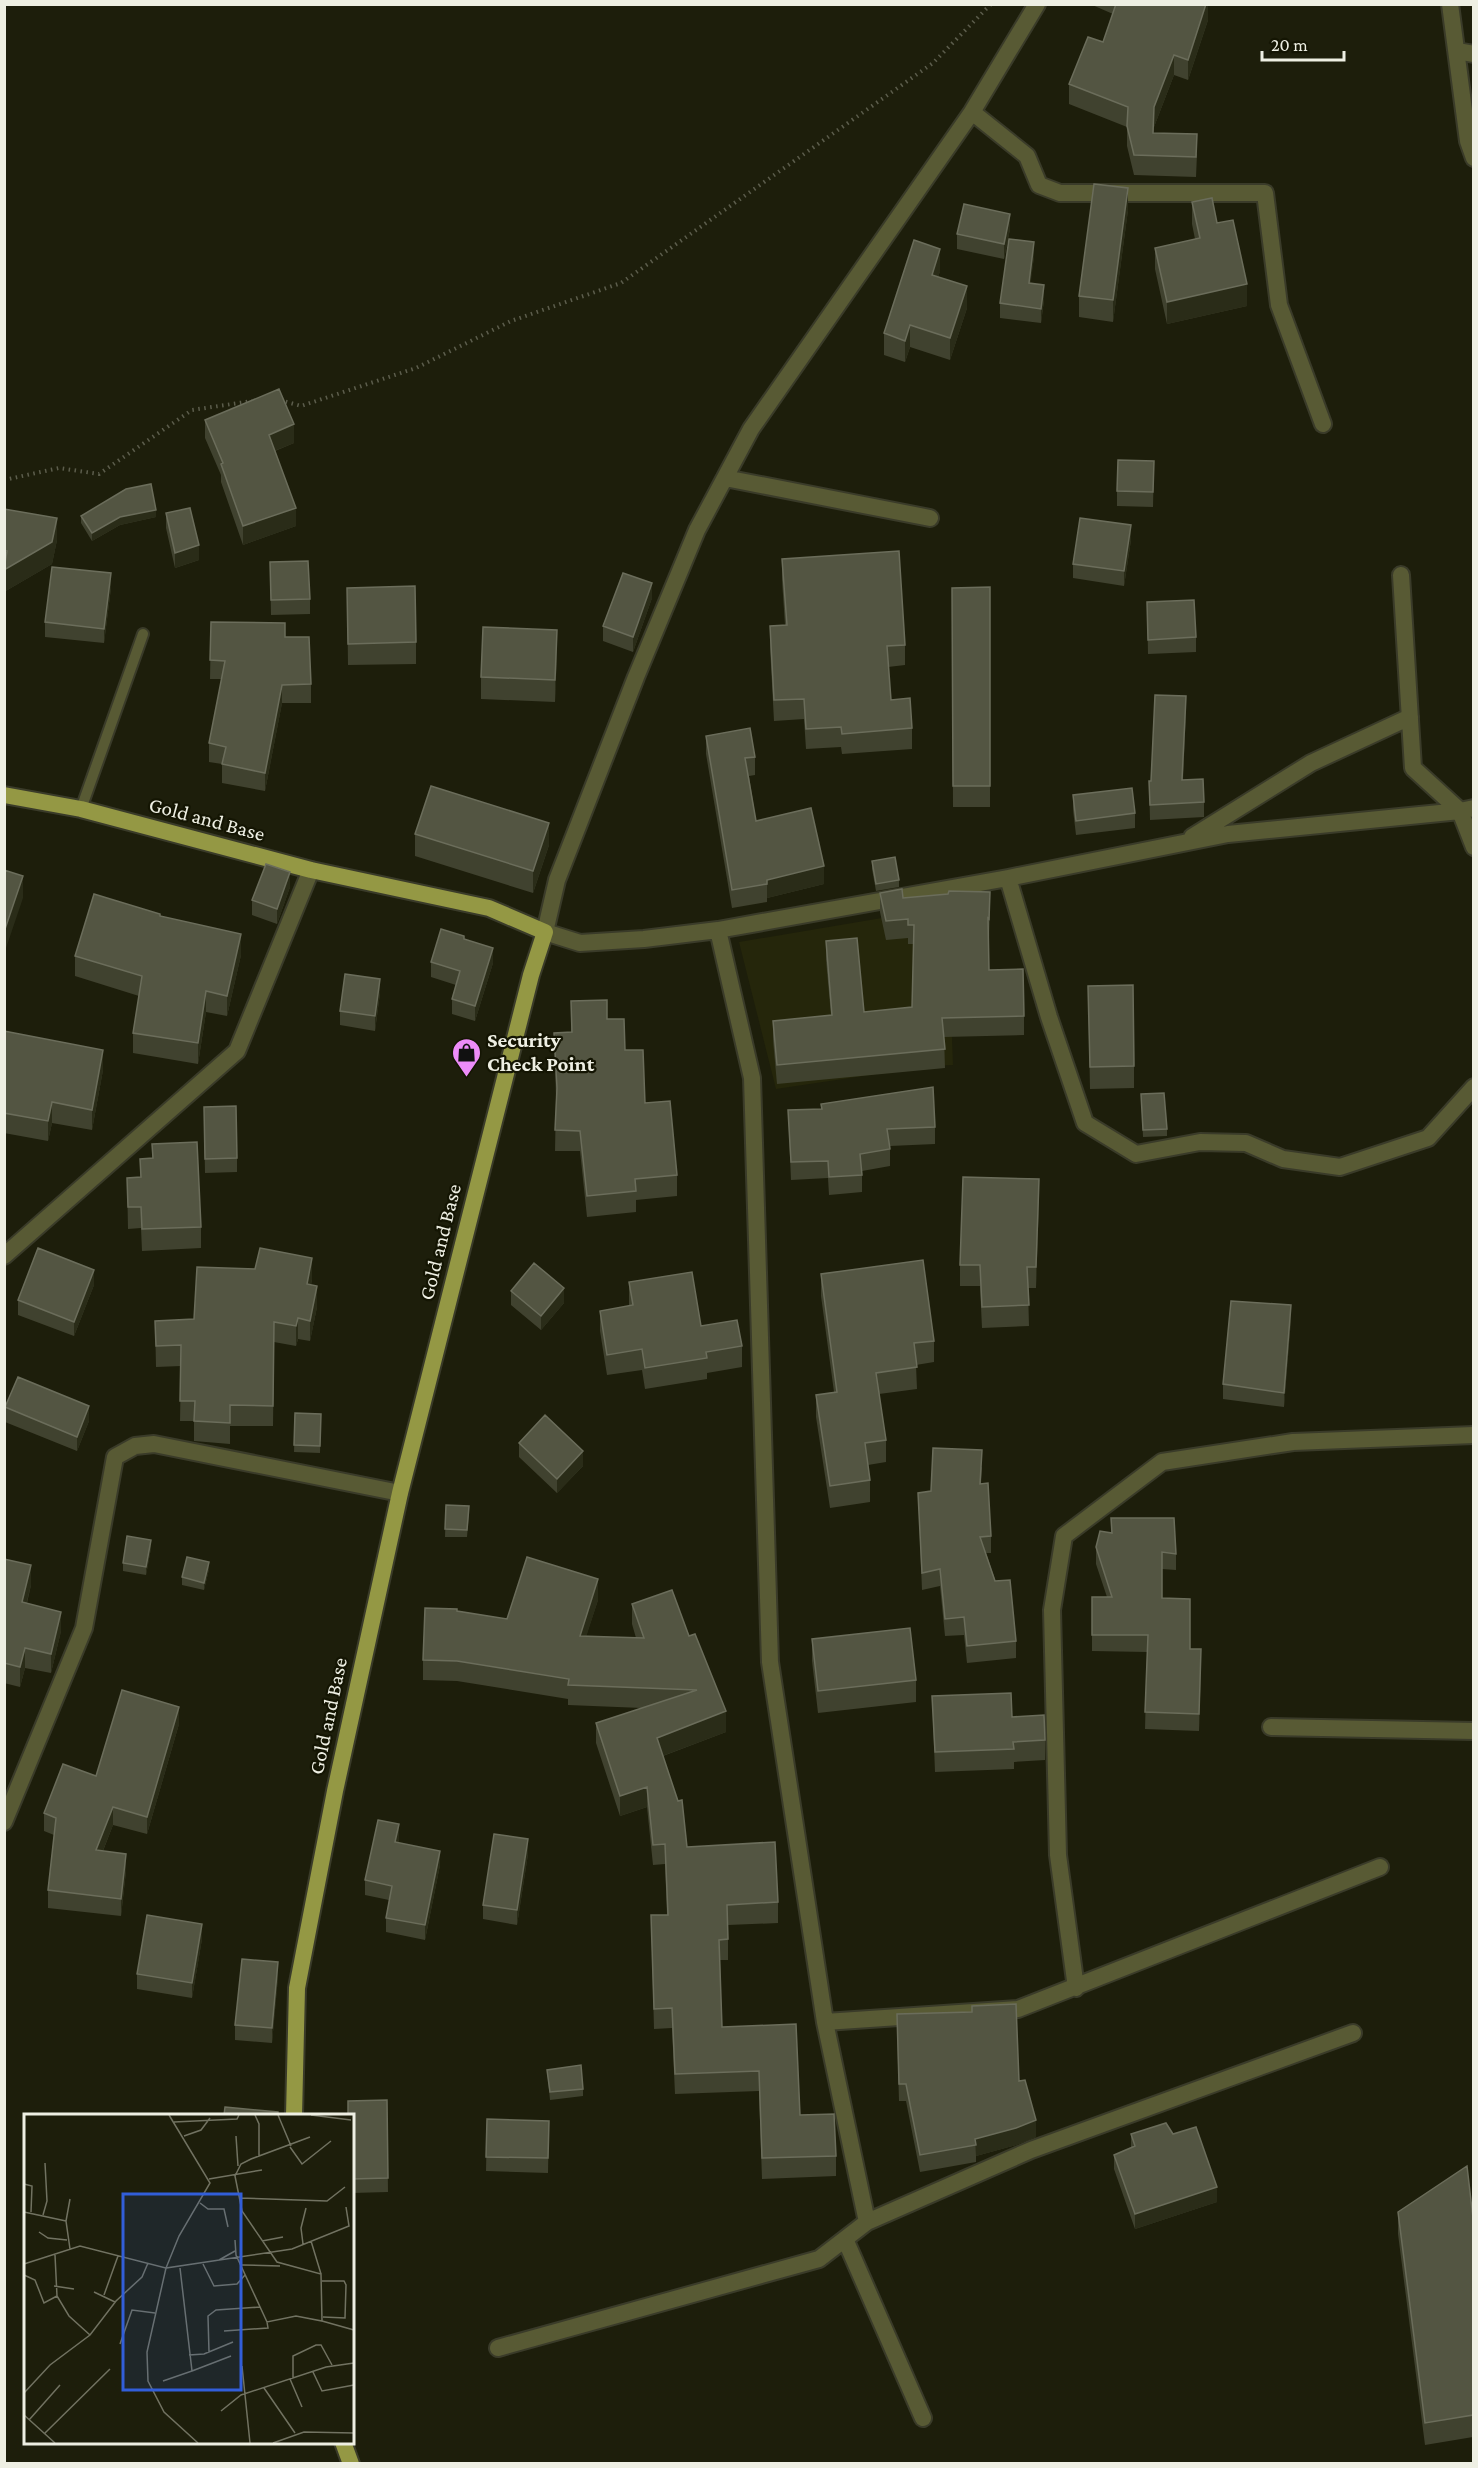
<svg xmlns="http://www.w3.org/2000/svg" width="1478" height="2468" font-family="'Crimson Pro',serif">
<style>
.built{fill:#25260b}
.lines{fill:none;stroke-linecap:round;stroke-linejoin:round}
.service-casing{stroke:#3a3b29;stroke-width:14}
.minor-casing{stroke:#3a3b29;stroke-width:20}
.primary-casing{stroke:#3a3b29;stroke-width:20}
.path{stroke:#5c5d4c;stroke-width:4;stroke-dasharray:1.5 4.5;stroke-linecap:butt}
.service{stroke:#585a34;stroke-width:10}
.minor{stroke:#585a34;stroke-width:16}
.primary{stroke:#949844;stroke-width:16}
.wall{fill:#40422f}
.shaded-wall{fill:#2a2c18}
.building{fill:#535542;stroke:#6b6d5b;stroke-width:1.5}
.labels{text-anchor:middle;dominant-baseline:central;stroke-width:4.5;stroke-linejoin:round;paint-order:stroke}
.street-label{font-size:21px;fill:#eeefe3;stroke:#141503}
.poi-label{font-size:21px;font-weight:bold;fill:#eeefe3;stroke:#141503;text-anchor:start}
.inset-road{fill:none;stroke:#717261;stroke-width:1.5}
.view{fill:#325ed9;fill-opacity:0.15;stroke:#325ed9;stroke-width:3}
.inset-edge{fill:none;stroke:#eeefe3;stroke-width:3}
</style>
<rect width="100%" height="100%" fill="#1d1e0b"/>
<!-- built -->
<path class="built" d="M947,907L953,1065L930,1066L776,1089L739,942Z"/>
<g class="lines">
<defs>
<path id="service" d="M81,809L143,634"/>
<path id="minor" d="M1037,4L972,112L751,429L697,530L636,677L557,880L545,932L580,943L644,939L718,930L1008,878L1228,834L1460,811L1474,808
M1450,4L1468,141L1474,158
M1457,51L1474,54
M972,112L1027,156L1039,185L1060,193H1265L1279,305L1323,424
M725,478L930,518
M1401,575L1413,768L1460,811L1474,847
M1192,837L1311,763L1410,717
M1008,878L1049,1017L1085,1123L1136,1154L1200,1142L1246,1143L1283,1159L1340,1167L1428,1138L1474,1087
M4,1256L237,1051L311,870
M1271,1727L1474,1731
M4,1822L84,1628L115,1457L135,1446L154,1444L400,1493
M1076,1988L1058,1855L1052,1610L1064,1536L1162,1462L1293,1442L1474,1435
M825,2022L1018,2009L1380,1867
M867,2222L1031,2150L1353,2033
M845,2239L923,2418
M498,2348L819,2259L867,2222L825,2022L770,1662L752,1078L718,930"/>
<path id="primary" d="M4,795L81,809L311,870L489,908L545,932L531,975L400,1493L335,1791L297,1988L294,2116
M343,2442L351,2464"/>
</defs>
<!-- service casing -->
<use href="#service" class="service-casing"/>
<!-- minor casing -->
<use href="#minor" class="minor-casing"/>
<!-- primary casing -->
<use href="#primary" class="primary-casing"/>
<!-- path -->
<path class="path" d="M280,400L301,406L416,368L511,321L621,283L933,63L991,4
M4,480L59,468L99,474L192,410L252,401"/>
<!-- service -->
<use href="#service" class="service"/>
<!-- minor -->
<use href="#minor" class="minor"/>
<!-- primary -->
<use href="#primary" class="primary"/>
</g>
<!-- wall -->
<path class="wall" d="M1090,4H1208V20L1188,80L1174,75L1154,127L1153,133L1197,154L1196,177L1134,175L1127,146V127L1069,104V84L1103,42L1113,14Z
M1192,202L1247,306L1167,324L1155,269V248L1195,239L1192,224Z
M1128,210L1113,322L1079,317V296Z
M1010,229L1004,259L957,249V234Z
M1034,257L1030,283L1044,300L1041,323L1000,318V303Z
M940,271L938,277L967,308L950,360L910,347L905,362L884,355V333Z
M205,420L294,443L275,451L296,526L243,545L221,482V475L205,438Z
M1154,461L1153,507L1117,506V491Z
M4,509L57,540L52,564L4,592Z
M166,513L199,560L175,568L166,528Z
M81,516L156,517L120,525L92,541L81,523Z
M1131,540L1124,586L1073,578V564Z
M782,559L905,645V665L888,667L891,700L912,728V749L842,754L841,747L806,749L804,719L774,721L770,647V626L785,625L782,580Z
M270,562L310,599V614L271,615Z
M990,587V807H953L952,588Z
M111,588L104,643L45,637V622Z
M347,588L416,642V664L348,665Z
M652,598L633,652L603,641V626Z
M1147,602L1196,637V652L1148,654Z
M211,622L285,637L311,684V703H282L265,791L222,783V764L209,762V743L222,679H210Z
M557,652L555,702L481,699V677Z
M1186,711L1183,780L1204,802V817L1150,820L1149,781H1151Z
M706,736L755,757V775L749,776L756,821L824,884L767,898V902L732,908L706,754Z
M1073,795L1135,813V828L1076,835L1073,810Z
M415,834L549,845L533,893L415,856Z
M872,861L899,880V887L876,891L872,869Z
M290,887L277,924L252,915V900Z
M880,893L903,898L990,911L989,938L988,937L989,970L1024,1016V1035L944,1037L945,1068L777,1084L773,1040V1021L831,1015L826,960V941L864,1012L912,1007L914,944H908V938L886,940L880,912Z
M160,916L241,955L227,1016L206,1012L198,1064L133,1053V1033L139,996L75,976V956Z
M464,940L493,963L475,1021L452,1014V999L456,985L431,977V962Z
M1088,986L1134,1066V1088L1090,1089Z
M380,993L375,1031L340,1025V1011Z
M571,1001L607,1019L625,1050L645,1103L677,1175V1196L636,1200V1212L587,1217L580,1151H555L556,1098L554,1033L571,1032Z
M4,1031L103,1070L92,1130L52,1123L48,1141L4,1133Z
M1141,1094L1167,1129V1136L1143,1137Z
M821,1104L935,1127V1144L890,1146V1166L862,1171V1192L829,1195L828,1178L791,1180L788,1110L821,1109Z
M204,1122L237,1158V1172L205,1173Z
M152,1144L201,1227V1248L142,1251L141,1228L128,1229L127,1178L140,1177V1159H152Z
M1039,1200L1036,1288H1028L1029,1326L982,1328L980,1286H960V1265Z
M821,1274L934,1341V1362L916,1365L917,1389L879,1394L886,1440V1462L868,1465L870,1480V1502L830,1508L816,1417V1395L834,1392L821,1296Z
M312,1279L311,1285L317,1307L310,1341L298,1339L296,1346L274,1342L273,1426H230V1444L194,1441V1421H180L181,1366L156,1367L155,1321L194,1319Z
M629,1282L701,1326L742,1346V1367L707,1373V1379L645,1389L642,1370L607,1375L600,1331V1311L629,1306Z
M94,1285L74,1336L18,1315V1300Z
M511,1291L564,1303L541,1330L511,1305Z
M1291,1319L1284,1407L1223,1399V1384Z
M5,1407L89,1421L77,1451L5,1422Z
M295,1413L321,1414L320,1453L294,1452Z
M519,1443L583,1466L557,1493L519,1457Z
M982,1467L981,1484L991,1536V1553H986L1016,1641V1658L967,1663L964,1635L945,1636L940,1586L922,1590L918,1493L931,1491Z
M446,1505L469,1513L467,1537H445Z
M1111,1518L1176,1554V1570L1162,1569V1598L1190,1649L1201,1666L1199,1731L1145,1729L1147,1652L1092,1651V1597H1107L1096,1564V1547L1111,1533Z
M151,1548L146,1575L123,1571V1563Z
M4,1559L31,1585L27,1603L61,1631L51,1673L25,1668L20,1687L4,1683Z
M209,1569L204,1590L182,1585V1577Z
M598,1600L586,1636L636,1638L632,1624V1604L689,1636L726,1732L663,1756L687,1847L778,1902V1923L728,1925V1960H720L722,2027L836,2156V2176L762,2179L759,2091L675,2094L672,2028L654,2029L651,1915H667L665,1864L653,1865L647,1807L620,1816L596,1743V1723L642,1708L568,1705V1699L457,1681L423,1680V1660L457,1611L507,1619Z
M812,1639L916,1680V1702L818,1713L812,1661Z
M932,1696L1012,1717L1045,1740V1760L1014,1762V1769L935,1772Z
M179,1724L147,1834L113,1825L103,1851L126,1871L121,1916L48,1908V1890L54,1835L44,1831V1813L96,1776Z
M399,1839L398,1843L440,1865L425,1940L386,1932V1918L389,1900L365,1895V1880Z
M528,1854L517,1925L483,1919V1905Z
M202,1939L192,1998L137,1989V1974Z
M278,1977L272,2043L235,2040V2025Z
M897,2031L1019,2081L1036,2137L1016,2145L976,2156V2162L920,2172L906,2101H899Z
M547,2070L583,2089V2096L550,2100Z
M387,2100L388,2192L352,2193V2115Z
M487,2119L549,2121L548,2173L486,2171Z
M1131,2134H1173L1217,2202L1135,2229L1114,2169V2155L1131,2148Z
M1398,2212L1473,2218V2437L1425,2445L1398,2234Z"/>
<!-- shaded-wall -->
<path class="shaded-wall" d="M1206,4H1208V20L1188,80V60Z
M1174,55V75L1154,127L1153,153L1154,107Z
M1128,188V210L1113,322V300Z
M1010,214V229L1004,259V244Z
M1034,242V257L1029,297V283Z
M940,249V271L932,297V275Z
M1247,284V306L1167,324V302Z
M1044,285V300L1041,323V309Z
M967,286V308L950,360V338Z
M910,325V347L905,362V341Z
M294,424V443L269,453V435Z
M296,508V526L243,545V526Z
M156,510V517L120,525L92,541V533L120,517Z
M57,518V540L52,564L4,592V570Z
M1131,525V540L1124,586V571Z
M199,545V560L175,568V553Z
M111,573V588L104,643V629Z
M652,583V598L633,652V637Z
M557,630V652L555,702V680Z
M282,685V703L265,791V773Z
M1186,696V711L1182,794V780Z
M549,823V845L533,893V871Z
M824,866V884L767,898V880Z
M290,872V887L277,924V909Z
M23,876V898L4,954V932Z
M241,934V955L227,1016V996Z
M493,948V963L475,1021V1006Z
M380,979V993L375,1031V1016Z
M206,991V1012L198,1064V1043Z
M103,1050V1070L92,1130V1110Z
M52,1102V1123L48,1141V1121Z
M1039,1179V1200L1036,1288V1267Z
M312,1258V1279L307,1305V1284Z
M94,1270V1285L74,1336V1322Z
M317,1286V1307L310,1341V1321Z
M564,1288V1303L541,1330V1316Z
M1291,1305V1319L1284,1407V1393Z
M298,1318V1339L296,1346V1326Z
M89,1406V1421L77,1451V1437Z
M583,1451V1466L557,1493V1479Z
M151,1540V1548L146,1575V1567Z
M209,1562V1569L204,1590V1583Z
M31,1565V1585L22,1621V1602Z
M598,1579V1600L580,1656V1636Z
M61,1612V1631L51,1673V1654Z
M25,1648V1668L20,1687V1667Z
M1201,1649V1666L1199,1731V1714Z
M179,1707V1724L147,1834V1817Z
M726,1711V1732L657,1758V1738Z
M647,1787V1807L620,1816V1796Z
M113,1807V1825L96,1868V1850Z
M399,1824V1839L395,1857V1842Z
M528,1839V1854L517,1925V1910Z
M440,1851V1865L425,1940V1925Z
M126,1854V1871L121,1916V1899Z
M202,1924V1939L192,1998V1983Z
M278,1962V1977L272,2043V2028Z
M1036,2120V2137L1016,2145L976,2156L975,2139Z
M1217,2187V2202L1135,2229V2214Z"/>
<!-- building -->
<path class="building" d="M1116,4H1206L1188,60L1174,55L1154,107L1153,133L1197,134L1196,157L1134,155L1127,126L1128,107L1069,84L1088,37L1103,42Z
M1094,184L1128,188L1113,300L1079,296Z
M1212,198L1217,223L1233,220L1247,284L1167,302L1155,248L1200,238L1192,202Z
M964,204L1010,214L1004,244L957,234Z
M1009,239L1034,242L1029,283L1044,285L1041,309L1000,303Z
M914,240L940,249L932,275L967,286L950,338L910,325L905,341L884,333Z
M279,389L294,424L269,435L296,508L243,526L221,464L223,463L205,420Z
M1118,460L1154,461L1153,492L1117,491Z
M151,484L156,510L120,517L92,533L81,516L126,489Z
M190,508L199,545L175,553L166,513Z
M4,509L57,518L52,542L4,570L7,551L4,550Z
M1080,518L1131,525L1124,571L1073,564Z
M899,551L905,645L887,646L891,700L910,698L912,728L842,734L841,727L806,729L804,699L774,700L770,626L787,625L782,559Z
M308,561L310,599L271,600L270,562Z
M52,567L111,573L104,629L45,622Z
M623,573L652,583L633,637L603,626Z
M415,586L416,642L348,644L347,588Z
M990,587V786H953L952,588Z
M1194,600L1196,637L1148,640L1147,602Z
M211,622L285,623V637H309L311,684L282,685L265,773L222,764L226,747L209,743L225,661L210,660Z
M483,627L557,630L555,680L481,677Z
M1155,695L1186,696L1182,780L1203,779L1204,802L1150,805L1149,781H1151Z
M750,728L755,757L745,758L756,821L811,808L824,866L767,880V884L732,890L706,736Z
M431,786L549,823L533,871L415,834Z
M1132,788L1135,813L1076,821L1073,795Z
M895,857L899,880L876,884L872,861Z
M266,864L290,872L277,909L252,900Z
M4,870L23,876L4,932Z
M902,889L903,898L948,894L949,891L990,892L989,919L988,918L989,970L1023,969L1024,1016L942,1018L945,1049L777,1065L773,1021L832,1015L826,941L857,938L864,1012L912,1007L914,925H908V919L886,921L880,893Z
M94,894L160,914V916L241,934L227,996L206,991L198,1043L133,1033L142,976L75,956Z
M441,929L464,936V939L493,948L475,1006L452,999L460,971L431,962Z
M345,974L380,979L375,1016L340,1011Z
M1133,985L1134,1066L1090,1067L1088,986Z
M607,1000V1019H624L625,1050H643L645,1103L670,1101L677,1175L635,1179L636,1191L587,1196L580,1131L555,1130L557,1088L554,1033L572,1032L571,1001Z
M4,1031L103,1050L92,1110L52,1102L48,1121L4,1113Z
M933,1087L935,1127L887,1129L890,1149L860,1154L862,1175L829,1177L828,1161L791,1162L788,1110L822,1109L821,1104Z
M1164,1093L1167,1129L1143,1130L1141,1094Z
M236,1106L237,1158L205,1159L204,1107Z
M197,1142L201,1227L142,1229L141,1207H128L127,1178L141,1177L140,1159L153,1158L152,1144Z
M963,1177L1039,1179L1036,1267H1027L1029,1305L982,1307L980,1265H960Z
M38,1248L94,1270L74,1322L18,1300Z
M260,1248L312,1258L307,1284L317,1286L310,1321L298,1318L296,1326L274,1322L273,1406L230,1405V1423L194,1421L195,1401H180L181,1345L156,1346L155,1321L194,1319L197,1267L255,1269Z
M923,1260L934,1341L914,1343L917,1367L876,1373L886,1440L865,1443L870,1480L830,1486L816,1395L837,1392L821,1274Z
M534,1263L564,1288L541,1316L511,1291Z
M692,1272L701,1326L737,1320L742,1346L706,1352L707,1358L645,1368L642,1349L607,1355L600,1311L633,1305L629,1282Z
M1231,1301L1291,1305L1284,1393L1223,1384Z
M18,1377L89,1406L77,1437L5,1407Z
M295,1413L321,1414L320,1446L294,1445Z
M545,1415L583,1451L557,1479L519,1443Z
M933,1448L982,1450L980,1484L988,1483L991,1536L980,1537L995,1581L1010,1580L1016,1641L967,1646L964,1617L945,1619L940,1569L922,1573L918,1493L931,1491Z
M446,1505L469,1506L467,1530L445,1529Z
M1111,1518H1174L1176,1554L1162,1552V1598L1190,1599V1649H1201L1199,1714L1145,1712L1148,1635H1092V1597H1112L1096,1547L1100,1531L1112,1533Z
M127,1536L151,1540L146,1567L123,1563Z
M187,1557L209,1562L204,1583L182,1577Z
M527,1557L598,1579L580,1636L644,1638L632,1604L672,1590L689,1636L695,1634L726,1711L657,1738L678,1801L682,1800L687,1847L775,1842L778,1902L727,1905L728,1939L719,1940L722,2027L796,2024L800,2115L834,2114L836,2156L762,2158L759,2071L675,2074L672,2008L654,2009L651,1915H668L665,1844L653,1845L647,1787L620,1796L596,1723L697,1690L568,1685L569,1679L457,1661L423,1660L425,1608L457,1609V1611L507,1619Z
M4,1559L31,1565L22,1602L61,1612L51,1654L25,1648L20,1667L4,1663Z
M910,1628L916,1680L818,1691L812,1639Z
M122,1690L179,1707L147,1817L113,1807L96,1850L126,1854L121,1899L48,1890L56,1818L44,1813L63,1764L96,1776Z
M1011,1693L1012,1717L1044,1715L1045,1740L1013,1742L1014,1749L935,1752L932,1696Z
M378,1820L399,1824L395,1842L440,1851L425,1925L386,1918L392,1886L365,1880Z
M494,1834L528,1839L517,1910L483,1905Z
M147,1915L202,1924L192,1983L137,1974Z
M242,1959L278,1962L272,2028L235,2025Z
M1016,2004L1019,2081L1025,2080L1036,2120L1016,2128L975,2139L976,2145L920,2155L906,2084H899L897,2014L972,2012V2006Z
M581,2065L583,2089L550,2092L547,2070Z
M387,2100L388,2178L352,2179V2115H348V2101Z
M225,2107L278,2112V2115H224Z
M487,2119L549,2121L548,2158L486,2157Z
M1166,2123L1173,2134L1196,2127L1217,2187L1135,2214L1114,2155L1135,2146L1131,2134Z
M1467,2166L1473,2218V2415L1425,2423L1398,2212Z"/>
<!-- icons -->
<defs>
<symbol id="shop-pin" viewBox="-11 -11 22 30"><path d="M0 17L-7.5 6A9.5 9.5 0 1 1 7.5 6Z" fill="#ed8cf9" stroke="#141503"/><path d="M-5-2.5h2.3a2.7 3.5 0 0 1 5.4 0H5L5.5 6h-11ZM-1.5-2.5h3a1.5 2.3 0 0 0-3 0Z" fill="#111"/></symbol>
</defs>
<g fill-rule="evenodd">
<use href="#shop-pin" x="450" y="1036" width="33" height="45"/>
</g>
<g class="labels">
<!-- street labels -->
<g class="street-label">
<text transform="translate(207 819) rotate(15)">Gold and Base</text>
<text transform="translate(440 1242) rotate(-76)">Gold and Base</text>
<text transform="translate(328 1716) rotate(-78)">Gold and Base</text>
</g>
<!-- poi labels -->
<g class="poi-label">
<text x="487" y="1040">Security<tspan x="487" dy="24">Check Point</tspan></text>
</g>
</g>
<!-- overview -->
<g transform="translate(24 2114)">
<rect width="330" height="330" fill="#1d1e0b"/>
<path class="inset-road" d="M145,1L186,69L155,122L142,154L268,135L325,112L322,93M231,1L235,10V42M254,1L267,32M287,1L327,6M150,8L213,5L215,1M160,22L177,16L186,4M212,22L214,52M266,33L278,50L307,27M185,65L238,56M0,70L8,72L7,98M215,84L303,87L321,73M46,85L42,107L46,135M176,89L184,95H200L204,113M0,98L42,107M19,101L23,87L21,49M15,118L24,124L43,126M211,126L212,141L243,208L272,202L298,207L297,160L253,148L218,97L211,62L217,50L227,45L286,23M238,127L259,123M287,127L297,160M279,130L277,114L282,94M31,141L33,182L45,202L66,221M195,146L211,137M0,150L56,132L142,154L123,238L124,267L140,298L174,329M179,150L190,172L213,170L221,161M218,151L256,152M0,161L11,166L20,189L33,182M298,167H320L322,171L321,204L299,203M30,172L50,175M70,178L91,188M80,181L94,142M298,207L330,216M200,217L244,214L243,208M96,230L108,196L131,199M185,238L184,202L192,196L236,193M165,241L180,240L209,228M218,252L226,329M168,257L207,242M289,258L298,277L330,271M269,264V242L292,231H297L308,251M266,265L278,293M139,267L168,257L156,154M240,274L271,319M0,279L26,251L66,221L92,187L118,163L124,149M197,297L217,281L302,253L330,249M0,301L31,329M5,306L36,271M21,319L86,255M249,329L280,318L330,319"/>
<path class="view" d="M99,80H217V276H99Z"/>
<rect width="330" height="330" class="inset-edge"/>
</g>
<!-- border -->
<rect width="1478" height="2468" fill="none" stroke="#eeefe3" stroke-width="12"/>
<!-- scale -->
<path d="M1262 51v9h82v-9" fill="none" stroke="#eeefe3" stroke-width="3"/>
<text x="1271" y="51" font-size="18" fill="#eeefe3" stroke="#141503" stroke-width="4.5" paint-order="stroke">20 m</text>
</svg>
